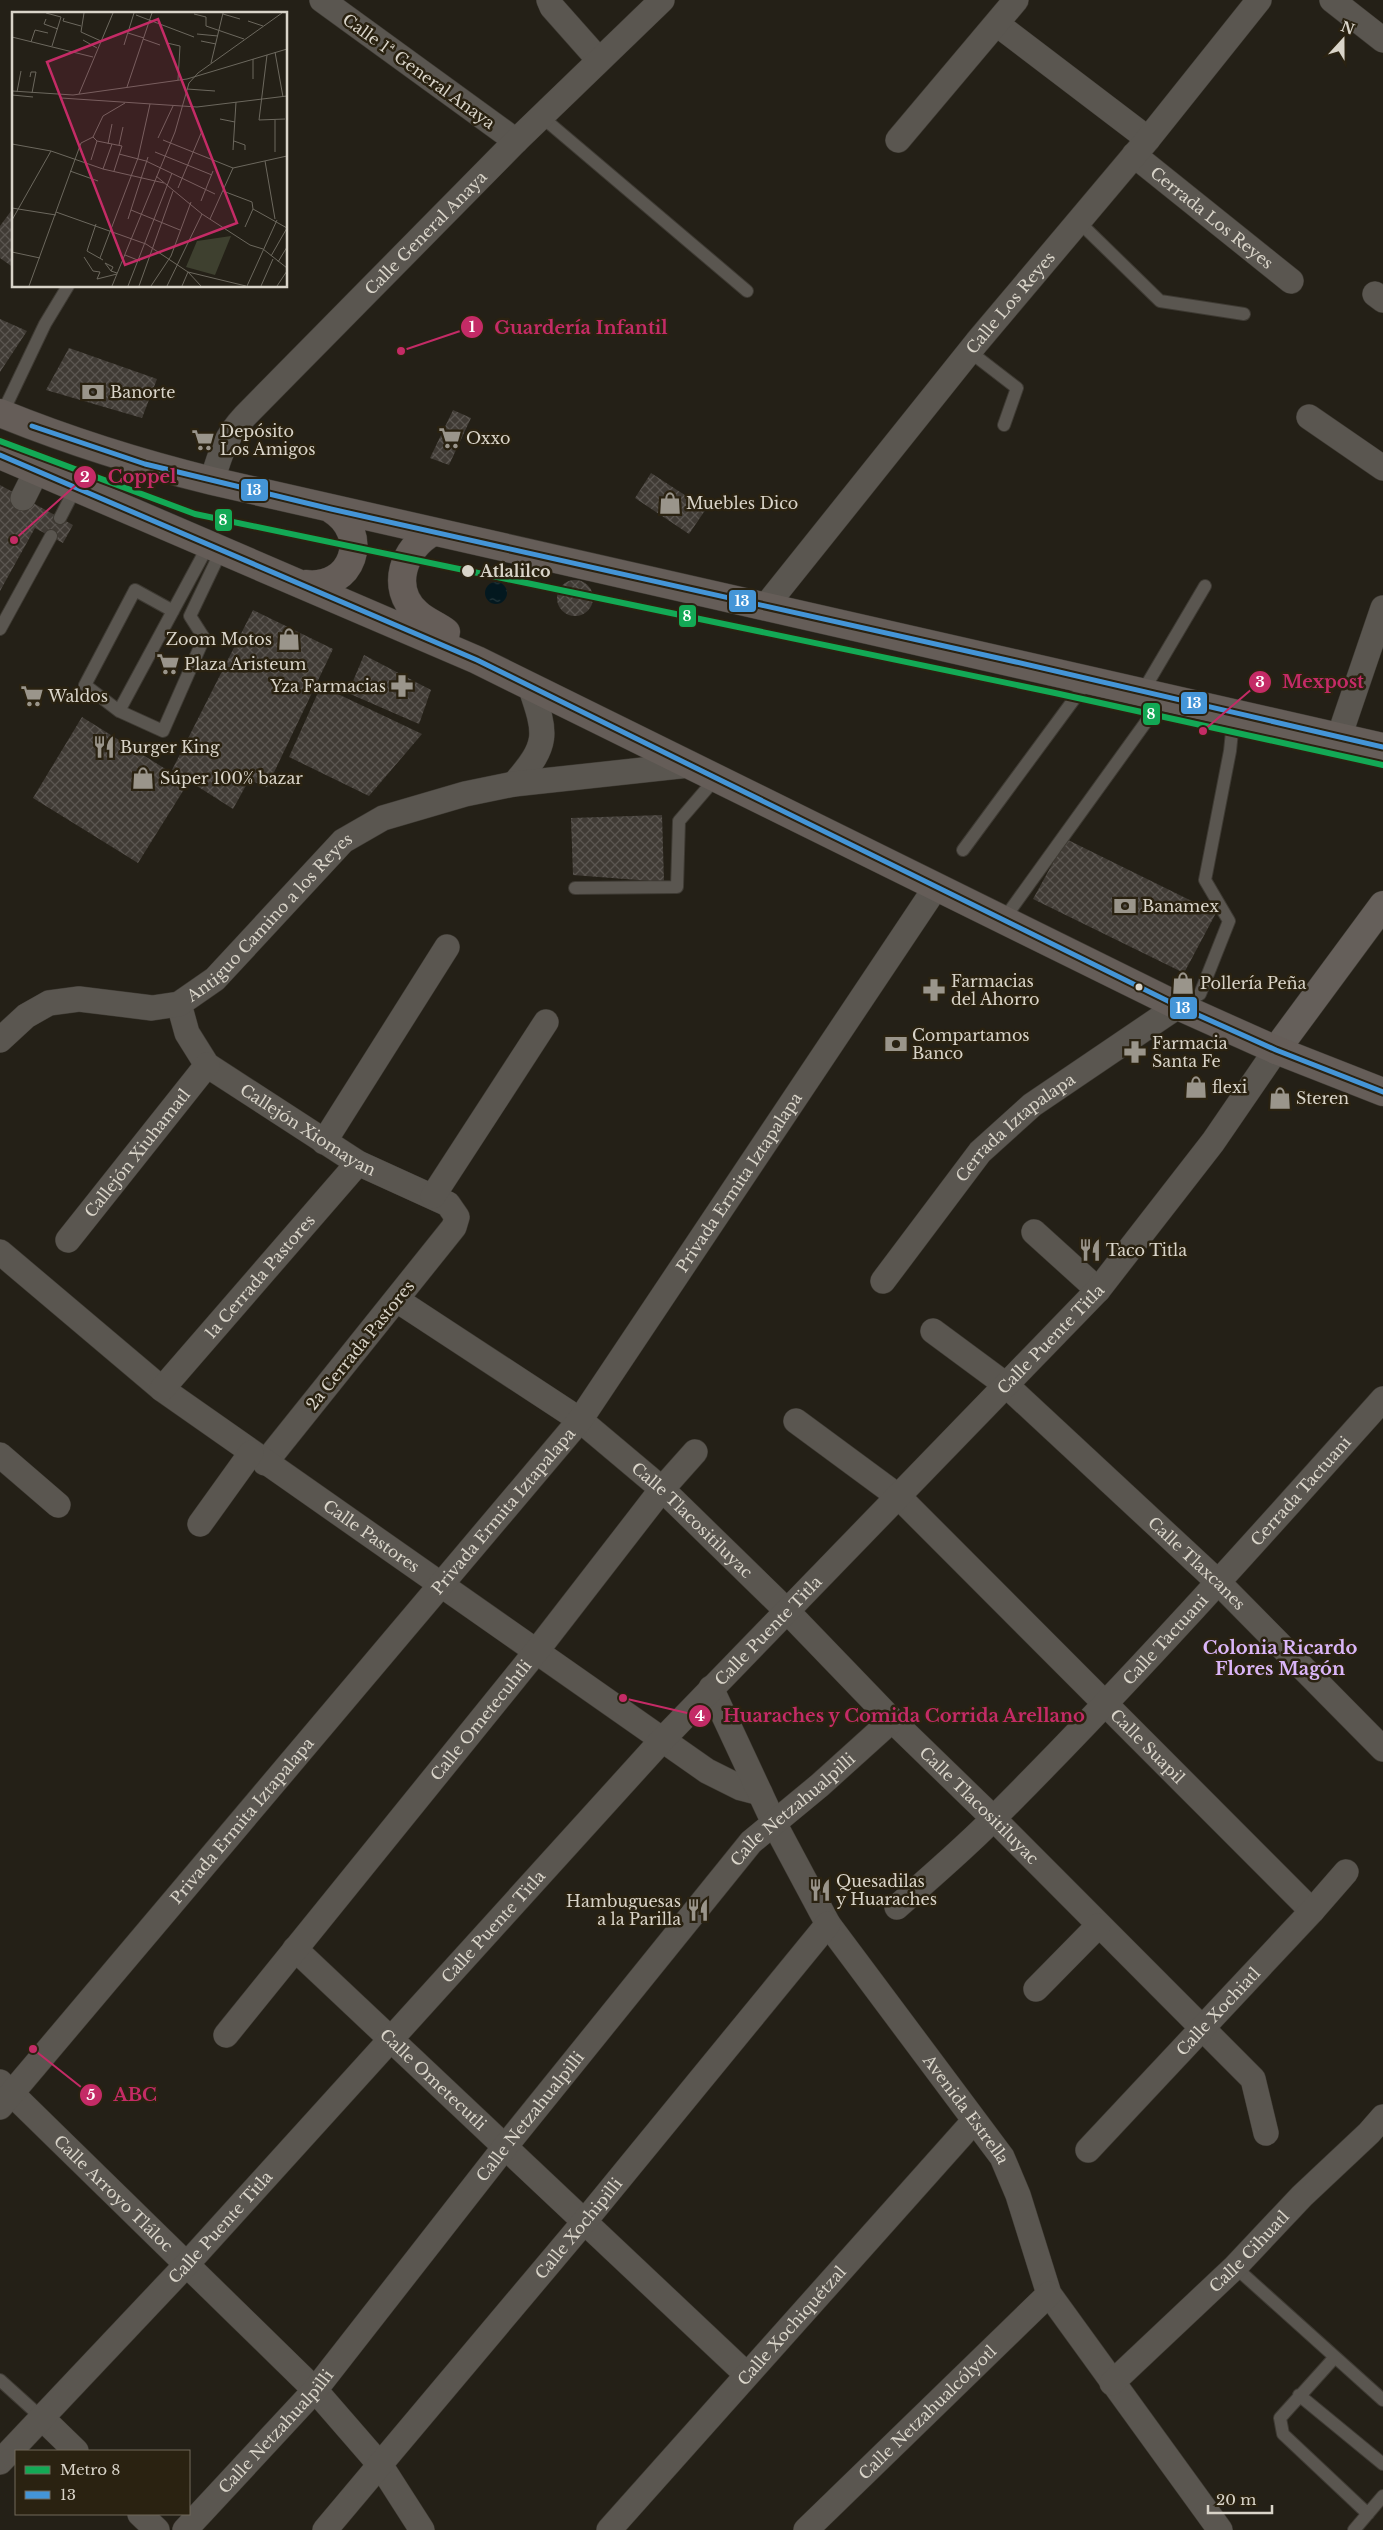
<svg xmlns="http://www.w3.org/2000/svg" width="1383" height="2530" font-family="'Libre Baskerville',serif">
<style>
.water{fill:url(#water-ripples)}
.building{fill:url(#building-cross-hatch)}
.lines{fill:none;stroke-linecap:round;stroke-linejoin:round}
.lane-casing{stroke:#3e3a33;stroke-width:14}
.street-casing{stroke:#3e3a33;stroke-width:26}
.secondary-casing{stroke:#3e3a33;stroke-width:29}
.primary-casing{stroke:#3e3a33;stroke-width:29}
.lane{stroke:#5a5650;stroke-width:12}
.street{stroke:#5a5650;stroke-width:25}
.secondary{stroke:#655f5a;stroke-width:28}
.primary{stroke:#655d58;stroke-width:28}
.bus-1-casing{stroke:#2a2211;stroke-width:9}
.bus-1{stroke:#4495d7;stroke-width:5}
.metro-1-casing{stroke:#2a2211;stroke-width:10}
.metro-1{stroke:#13a955;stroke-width:6}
.stop-dot{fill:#d9d4c9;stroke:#2a2211;stroke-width:2}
.labels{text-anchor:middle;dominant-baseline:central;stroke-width:5;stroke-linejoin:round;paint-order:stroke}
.street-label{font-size:16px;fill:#d9d4c9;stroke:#2a2211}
.poi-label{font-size:16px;fill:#d9d4c9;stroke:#2a2211;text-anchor:start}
.stop-label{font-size:16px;font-weight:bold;fill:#d9d4c9;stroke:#2a2211;text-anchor:start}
.neighbourhood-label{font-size:18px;font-weight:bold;fill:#dab5f8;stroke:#2a2211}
.inset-road{fill:none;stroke:#6c685e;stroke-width:1}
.view{fill:#c42b66;fill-opacity:0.15;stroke:#c42b66;stroke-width:2.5}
.inset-edge{fill:none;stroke:#d9d4c9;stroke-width:2.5}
.leader{fill:none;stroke:#c42b66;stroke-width:2}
.callout-dot{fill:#c42b66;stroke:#2a2211;stroke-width:2}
.mark-label{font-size:15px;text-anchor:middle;font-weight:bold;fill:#fff}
.callout-label{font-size:18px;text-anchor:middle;font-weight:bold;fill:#c42b66;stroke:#2a2211;stroke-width:5;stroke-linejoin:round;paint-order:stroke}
.line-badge{stroke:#2a2211;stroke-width:2}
.badge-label{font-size:14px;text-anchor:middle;font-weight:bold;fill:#fff}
</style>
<defs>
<pattern id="water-ripples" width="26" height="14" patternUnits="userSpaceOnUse" patternTransform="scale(1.25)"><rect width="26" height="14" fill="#03181f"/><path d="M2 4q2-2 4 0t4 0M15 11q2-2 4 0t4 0" fill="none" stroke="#27393e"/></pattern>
<pattern id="building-cross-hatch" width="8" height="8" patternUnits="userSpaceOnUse" patternTransform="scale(1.25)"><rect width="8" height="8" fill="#403b35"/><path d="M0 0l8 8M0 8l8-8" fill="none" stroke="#5b5651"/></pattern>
</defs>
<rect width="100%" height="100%" fill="#242017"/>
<!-- water -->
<path class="water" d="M485 593a11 11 0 1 1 22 0a11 11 0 1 1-22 0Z"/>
<!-- building -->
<path class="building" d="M14,207V268L0,258V226Z
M0,319L27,331L0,372Z
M69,348L157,379L142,418L46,390Z
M453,410L471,418L449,465L430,458Z
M651,473L706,509L689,534L635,498Z
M0,485L73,525L63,543L35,528L0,591Z
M557 598a18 18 0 1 1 36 0a18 18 0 1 1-36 0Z
M253,610L333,649L267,787L249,780L233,809L172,770Z
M364,655L431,690L419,724L348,693Z
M321,686L422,734L369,796L289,757Z
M82,717L188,783L138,863L33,798Z
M662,815L664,882L573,875L571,818Z
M1066,839L1216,913L1184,973L1033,899Z"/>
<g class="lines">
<defs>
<path id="lane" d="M542,117L747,291
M1078,221L1160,301L1244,314
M969,351L1017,388L1004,425
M2,414L45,324L68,286
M60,518L76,487
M173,611L135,590L85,685L119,711L163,731L204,638L190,616L222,549
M0,629L51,536
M1143,691L1205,586
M119,711L209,544
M963,850L1089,679
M575,888L677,887L679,821L716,778
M1004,919L1164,697
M1179,1006L1200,994L1229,921L1205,880L1230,751L1234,712
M1235,2267L1383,2400
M1335,2357L1280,2418L1283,2434L1368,2514
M0,2380L41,2417
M1299,2395L1383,2464
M1354,2530L1383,2496"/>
<g id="street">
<path d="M322,0L516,141"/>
<path d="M549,0L552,7L599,60"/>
<path d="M1332,0L1383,40"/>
<path d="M997,24L1148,139"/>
<path d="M898,140L1016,0"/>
<path id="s1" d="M1134,155L1291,281"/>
<path d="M1375,294L1383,300"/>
<path d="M1309,417L1383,468"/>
<path id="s2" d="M212,481C220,454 225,437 245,416L516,141L662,0"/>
<path d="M23,498L37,470"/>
<path id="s3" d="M765,607L977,342L1148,139L1259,0"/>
<path d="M1339,737L1383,608"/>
<path d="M514,784C549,744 547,735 530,686"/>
<path id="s4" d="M179,1004L187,1033L207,1065L358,1163L448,1204L457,1217L454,1227L265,1463"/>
<path id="s5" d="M0,1040L26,1016L49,1003L79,999L152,1008L179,1004L215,979L343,841L383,818L465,794L514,784L689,765"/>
<path d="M324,1142L447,947"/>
<path d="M433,1196L546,1022"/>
<path d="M1034,1232L1098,1290"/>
<path id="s6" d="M68,1240L207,1065"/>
<path id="s7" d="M0,1252L162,1389L707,1771L741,1788L760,1793"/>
<path id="s8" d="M883,1281L980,1152L1032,1105L1178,1006"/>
<path id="s9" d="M397,1300L580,1420L662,1489L786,1610L892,1720L994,1819L1253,2079L1266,2133"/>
<path id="s10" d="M933,1331L1006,1385L1218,1582L1383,1749"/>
<path id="s11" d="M162,1389L358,1163"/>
<path id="s12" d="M796,1421L899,1497L1312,1911"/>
<path d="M0,1455L58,1505"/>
<path d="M200,1524L251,1453"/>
<path id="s13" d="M711,1688L774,1823L828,1924L1002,2157L1018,2195L1049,2294L1220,2530"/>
<path id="s14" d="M897,1907C930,1877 964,1849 995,1817C1129,1683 1256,1541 1383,1399"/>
<path id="s15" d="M295,1949L746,2374"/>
<path d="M1036,1989L1098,1926"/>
<path id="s16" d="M226,2035L535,1653L662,1489L695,1452"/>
<path id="s17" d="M0,2082L315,2390L381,2466L422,2530"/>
<path id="s18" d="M0,2107L580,1420L936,887"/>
<path id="s19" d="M1088,2150L1312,1911L1346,1872"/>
<path id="s20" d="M1112,2383L1235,2267L1302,2196L1369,2133L1383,2117"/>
<path d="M41,2417L76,2451"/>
<path id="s21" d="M0,2462L187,2264L663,1739L1098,1290L1213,1142L1276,1050"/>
<path d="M140,2514L157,2530"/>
<path id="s22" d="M185,2530L315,2390L504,2148L751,1842L820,1785L892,1720"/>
<path id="s23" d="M325,2530L584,2222L828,1924"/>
<path id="s24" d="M609,2530L974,2121"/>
<path id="s25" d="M806,2530L1049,2294"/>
</g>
<path id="secondary" d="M1276,1050L1383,905"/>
<path id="primary" d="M0,413C69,441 139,463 212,481L1383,747
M0,455L477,660L1178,1006L1276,1050L1383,1092
M433,532C404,547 389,588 417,613C425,621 437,625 446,632
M305,584C353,590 372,534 331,509"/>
</defs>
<!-- lane casing -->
<use href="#lane" class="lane-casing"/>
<!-- street casing -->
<use href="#street" class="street-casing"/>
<!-- secondary casing -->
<use href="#secondary" class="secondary-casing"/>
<!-- primary casing -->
<use href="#primary" class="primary-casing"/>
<!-- lane -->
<use href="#lane" class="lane"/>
<!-- street -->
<use href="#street" class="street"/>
<!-- secondary -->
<use href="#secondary" class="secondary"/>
<!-- primary -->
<use href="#primary" class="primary"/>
<defs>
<path id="bus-1" d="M32,426L145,464L331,509L1016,662L1383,747
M0,455L477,660L1178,1006L1276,1050L1383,1092"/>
</defs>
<!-- bus-1 casing -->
<use href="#bus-1" class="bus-1-casing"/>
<!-- bus-1 -->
<use href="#bus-1" class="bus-1"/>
<defs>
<path id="metro-1" d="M0,441L195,514L1055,693L1383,765"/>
</defs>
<!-- metro-1 casing -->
<use href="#metro-1" class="metro-1-casing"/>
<!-- metro-1 -->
<use href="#metro-1" class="metro-1"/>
</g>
<!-- icons -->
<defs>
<symbol id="bank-bare" viewBox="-9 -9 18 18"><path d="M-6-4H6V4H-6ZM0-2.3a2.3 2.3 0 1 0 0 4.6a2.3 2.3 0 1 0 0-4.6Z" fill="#9a958b" stroke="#2a2211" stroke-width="2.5" paint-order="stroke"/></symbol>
<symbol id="supermarket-bare" viewBox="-9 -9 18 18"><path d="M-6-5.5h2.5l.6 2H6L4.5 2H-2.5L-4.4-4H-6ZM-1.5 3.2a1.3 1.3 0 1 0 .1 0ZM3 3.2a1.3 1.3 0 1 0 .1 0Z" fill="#9a958b" stroke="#2a2211" stroke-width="2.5" paint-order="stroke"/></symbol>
<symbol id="shop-bare" viewBox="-9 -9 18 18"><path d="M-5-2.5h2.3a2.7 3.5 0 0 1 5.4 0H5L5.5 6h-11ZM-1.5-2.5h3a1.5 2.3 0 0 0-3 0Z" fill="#9a958b" stroke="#2a2211" stroke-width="2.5" paint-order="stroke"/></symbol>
<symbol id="pharmacy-bare" viewBox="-9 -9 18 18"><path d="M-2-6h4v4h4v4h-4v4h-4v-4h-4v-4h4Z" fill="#9a958b" stroke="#2a2211" stroke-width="2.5" paint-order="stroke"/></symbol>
<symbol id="restaurant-bare" viewBox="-9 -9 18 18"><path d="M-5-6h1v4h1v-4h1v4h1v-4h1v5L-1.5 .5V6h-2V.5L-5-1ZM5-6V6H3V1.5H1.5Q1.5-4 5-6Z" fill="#9a958b" stroke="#2a2211" stroke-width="2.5" paint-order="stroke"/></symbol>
</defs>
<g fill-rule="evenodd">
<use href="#bank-bare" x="77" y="376" width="32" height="32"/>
<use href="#supermarket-bare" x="434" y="422" width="32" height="32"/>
<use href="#supermarket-bare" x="187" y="424" width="32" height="32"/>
<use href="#shop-bare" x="654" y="487" width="32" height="32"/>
<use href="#shop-bare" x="273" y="623" width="32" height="32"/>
<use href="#supermarket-bare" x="152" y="648" width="32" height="32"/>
<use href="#pharmacy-bare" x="386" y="670" width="32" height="32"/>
<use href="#supermarket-bare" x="16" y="680" width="32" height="32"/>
<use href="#restaurant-bare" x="88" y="731" width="32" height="32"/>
<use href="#shop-bare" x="127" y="762" width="32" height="32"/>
<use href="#bank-bare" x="1109" y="890" width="32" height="32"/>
<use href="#shop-bare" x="1167" y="967" width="32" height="32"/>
<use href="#pharmacy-bare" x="918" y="974" width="32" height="32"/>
<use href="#bank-bare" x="880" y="1028" width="32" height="32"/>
<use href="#pharmacy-bare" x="1119" y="1036" width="32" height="32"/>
<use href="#shop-bare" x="1180" y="1071" width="32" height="32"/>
<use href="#shop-bare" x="1264" y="1082" width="32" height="32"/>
<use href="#restaurant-bare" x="1074" y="1234" width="32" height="32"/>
<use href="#restaurant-bare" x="804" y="1874" width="32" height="32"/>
<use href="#restaurant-bare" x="682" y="1894" width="32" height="32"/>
</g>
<!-- markers -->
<g class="stop-dot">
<circle cx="468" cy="571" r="7"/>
<circle cx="1139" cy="987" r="4.5"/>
</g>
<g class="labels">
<!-- street labels -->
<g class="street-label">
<text transform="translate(419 71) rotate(36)">Calle 1ª General Anaya</text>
<text stroke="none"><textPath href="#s1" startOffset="100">Cerrada Los Reyes</textPath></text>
<text stroke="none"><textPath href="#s2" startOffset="331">Calle General Anaya</textPath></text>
<text stroke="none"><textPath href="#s3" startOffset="391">Calle Los Reyes</textPath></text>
<text stroke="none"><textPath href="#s5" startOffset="319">Antiguo Camino a los Reyes</textPath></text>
<text stroke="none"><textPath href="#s4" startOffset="188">Callejón Xiomayan</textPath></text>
<text stroke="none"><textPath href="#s8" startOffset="204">Cerrada Iztapalapa</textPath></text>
<text stroke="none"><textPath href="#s6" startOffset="111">Callejón Xiuhamatl</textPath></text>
<text stroke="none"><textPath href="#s18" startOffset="1185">Privada Ermita Iztapalapa</textPath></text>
<text stroke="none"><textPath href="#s11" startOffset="149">1a Cerrada Pastores</textPath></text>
<text stroke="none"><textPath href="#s21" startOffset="1538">Calle Puente Titla</textPath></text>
<text transform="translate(360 1345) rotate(-51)">2a Cerrada Pastores</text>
<text stroke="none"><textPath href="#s14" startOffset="580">Cerrada Tactuani</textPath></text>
<text stroke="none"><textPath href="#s18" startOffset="780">Privada Ermita Iztapalapa</textPath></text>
<text stroke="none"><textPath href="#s9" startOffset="369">Calle Tlacositiluyac</textPath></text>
<text stroke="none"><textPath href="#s7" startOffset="468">Calle Pastores</textPath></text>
<text stroke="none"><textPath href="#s10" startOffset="352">Calle Tlaxcanes</textPath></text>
<text stroke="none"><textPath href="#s21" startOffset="1132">Calle Puente Titla</textPath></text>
<text stroke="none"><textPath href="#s14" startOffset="379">Calle Tactuani</textPath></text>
<text stroke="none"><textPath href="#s16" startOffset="405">Calle Ometecuhtli</textPath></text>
<text stroke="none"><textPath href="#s12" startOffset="480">Calle Suapil</textPath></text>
<text stroke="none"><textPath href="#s9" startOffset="774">Calle Tlacositiluyac</textPath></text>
<text stroke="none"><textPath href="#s22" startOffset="944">Calle Netzahualpilli</textPath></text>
<text stroke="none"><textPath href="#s18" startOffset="375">Privada Ermita Iztapalapa</textPath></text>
<text stroke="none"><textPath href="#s21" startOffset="728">Calle Puente Titla</textPath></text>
<text stroke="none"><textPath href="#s19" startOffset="190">Calle Xochiatl</textPath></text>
<text stroke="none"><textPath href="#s15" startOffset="190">Calle Ometecutli</textPath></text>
<text stroke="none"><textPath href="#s13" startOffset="495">Avenida Estrella</textPath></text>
<text stroke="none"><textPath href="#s22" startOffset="539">Calle Netzahualpilli</textPath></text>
<text stroke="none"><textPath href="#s17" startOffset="159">Calle Arroyo Tláloc</textPath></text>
<text stroke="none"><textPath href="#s21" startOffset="322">Calle Puente Titla</textPath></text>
<text stroke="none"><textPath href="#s23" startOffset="394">Calle Xochipilli</textPath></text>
<text stroke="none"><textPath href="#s20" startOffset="190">Calle Cihuatl</textPath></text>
<text stroke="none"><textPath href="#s24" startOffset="274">Calle Xochiquétzal</textPath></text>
<text stroke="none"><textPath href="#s25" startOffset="169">Calle Netzahualcólyotl</textPath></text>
<text stroke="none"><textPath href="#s22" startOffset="134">Calle Netzahualpilli</textPath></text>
</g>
<!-- poi labels -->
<g class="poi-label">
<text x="110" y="392">Banorte</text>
<text x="220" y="431">Depósito<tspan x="220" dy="18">Los Amigos</tspan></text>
<text x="466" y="438">Oxxo</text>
<text x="686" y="503">Muebles Dico</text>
<text x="272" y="639" text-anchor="end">Zoom Motos</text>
<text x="184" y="664">Plaza Aristeum</text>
<text x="386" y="686" text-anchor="end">Yza Farmacias</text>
<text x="48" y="696">Waldos</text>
<text x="120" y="747">Burger King</text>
<text x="160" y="778">Súper 100% bazar</text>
<text x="1142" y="906">Banamex</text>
<text x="951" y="981">Farmacias<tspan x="951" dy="18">del Ahorro</tspan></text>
<text x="1200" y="983">Pollería Peña</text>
<text x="912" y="1035">Compartamos<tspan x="912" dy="18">Banco</tspan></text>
<text x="1152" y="1043">Farmacia<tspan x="1152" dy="18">Santa Fe</tspan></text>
<text x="1212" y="1087">flexi</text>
<text x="1296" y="1098">Steren</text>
<text x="1106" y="1250">Taco Titla</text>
<text x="836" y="1881">Quesadilas<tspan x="836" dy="18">y Huaraches</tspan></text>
<text x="681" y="1901" text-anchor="end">Hambuguesas<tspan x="681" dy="18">a la Parilla</tspan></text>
</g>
<!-- stop labels -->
<g class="stop-label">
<text x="480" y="571">Atlalilco</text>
</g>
<!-- neighbourhood labels -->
<g class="neighbourhood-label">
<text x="1280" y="1648">Colonia Ricardo<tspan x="1280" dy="21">Flores Magón</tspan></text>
</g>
</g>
<!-- overview -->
<g transform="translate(12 12)">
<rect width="275" height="275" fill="#242017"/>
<path d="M219,224L203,263L174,255L185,229Z" fill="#3e402f"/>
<path class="inset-road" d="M34,1L49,5M72,1L69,20L89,29M182,2L194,5V14L232,27M211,2L228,7M124,3L182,25M52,6L51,9L69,14M34,7L32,12L46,17M236,9L251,14M116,21L132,26M185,22L206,24M0,25L81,45M131,27L148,33M71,28L85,36M189,29L204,32M19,30L23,18L36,21M155,31L168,34L166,68M112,33L122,1M40,34L49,5M263,40L271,85M255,43L247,108L273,107M241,47V67M199,51L211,1M18,65L19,60H24L20,81M115,75L140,1M175,77L203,79M0,79L61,83L175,67L275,37M5,80L9,59M67,82L101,1M0,83L21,85M275,84V129M49,86L185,95L275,84M208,107L223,110M81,125L85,129L110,134L102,159M146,126L161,94M151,128L221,156L275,144M222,129L233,133V138M0,132L39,139L91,157L152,171M96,132L100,112M107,133L111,115M221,138L224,90M143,140L200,163M263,140V108M107,142L134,149L203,182M79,148L85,129M253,149L263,207M91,157L100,132M58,159L86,169M144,164L190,202L238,233L251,237L275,256M166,176L190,119M211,179L240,190L241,197L275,216M189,189L201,159M0,196L44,203M119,198L168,218M44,200L134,232L176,260L234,274M116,207L136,145M198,207L221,156M0,208L39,139M84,212L75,239L91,248M233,215L241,197M0,240L28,246M113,243L128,249M259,244L275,216M72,245L81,259L88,260L85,267L105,262M88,246L126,146L138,92M266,250L275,235M99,259L101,255L93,251L99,259L105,261M17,274L69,131L81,125L91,104L113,91M100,274L163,120L177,71L186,61L270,1M116,274L160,161M127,274L161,179M139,274L159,244L179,190M155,274L190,202M170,274L176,260L189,274M235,274L265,208M249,274L261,247M265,274L275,259"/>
<path class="view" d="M146,7L225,211L113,253L35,50Z"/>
<rect width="275" height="275" class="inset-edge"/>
</g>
<!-- callouts -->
<path class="leader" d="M401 351L472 327M14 540L85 477M1203 731L1260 682M623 1698L700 1716M33 2049L91 2095"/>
<g class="callout-dot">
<circle cx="401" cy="351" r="5"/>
<circle cx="14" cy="540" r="5"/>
<circle cx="1203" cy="731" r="5"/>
<circle cx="623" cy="1698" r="5"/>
<circle cx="33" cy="2049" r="5"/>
<circle cx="472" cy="327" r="12"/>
<circle cx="85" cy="477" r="12"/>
<circle cx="1260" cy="682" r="12"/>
<circle cx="700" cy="1716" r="12"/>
<circle cx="91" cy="2095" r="12"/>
</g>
<g class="mark-label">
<text x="472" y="332">1</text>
<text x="85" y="482">2</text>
<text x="1260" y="687">3</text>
<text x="700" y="1721">4</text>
<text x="91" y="2100">5</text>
</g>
<g class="callout-label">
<text x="581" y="334">Guardería Infantil</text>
<text x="142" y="483">Coppel</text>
<text x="1323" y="688">Mexpost</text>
<text x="904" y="1722">Huaraches y Comida Corrida Arellano</text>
<text x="135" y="2101">ABC</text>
</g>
<g class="line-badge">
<rect x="240" y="478" width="29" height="24" rx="5" fill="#4495d7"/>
<rect x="214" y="508" width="19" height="24" rx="5" fill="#13a955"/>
<rect x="728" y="589" width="29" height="24" rx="5" fill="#4495d7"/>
<rect x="678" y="604" width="19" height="24" rx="5" fill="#13a955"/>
<rect x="1180" y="691" width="28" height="24" rx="5" fill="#4495d7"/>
<rect x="1142" y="702" width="19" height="24" rx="5" fill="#13a955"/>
<rect x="1169" y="996" width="29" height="24" rx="5" fill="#4495d7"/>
</g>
<g class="badge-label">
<text x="254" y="495">13</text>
<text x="223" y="525">8</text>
<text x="742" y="606">13</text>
<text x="687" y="621">8</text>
<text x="1194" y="708">13</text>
<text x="1151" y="719">8</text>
<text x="1183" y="1013">13</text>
</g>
<!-- legend -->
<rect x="15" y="2450" width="175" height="65" fill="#2a2211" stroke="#70695b"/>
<rect x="25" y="2466" width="25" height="8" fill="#13a955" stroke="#70695b"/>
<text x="60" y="2475" font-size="15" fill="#d9d4c9">Metro 8</text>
<rect x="25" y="2491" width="25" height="8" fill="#4495d7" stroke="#70695b"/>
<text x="60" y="2500" font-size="15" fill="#d9d4c9">13</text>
<!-- north arrow -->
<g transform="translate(1343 40) rotate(21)" stroke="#2a2211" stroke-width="4" paint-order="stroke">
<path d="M0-4L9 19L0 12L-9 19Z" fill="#d9d4c9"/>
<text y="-8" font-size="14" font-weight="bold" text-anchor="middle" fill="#d9d4c9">N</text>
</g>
<!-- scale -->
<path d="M1208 2505v8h64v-8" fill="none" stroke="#d9d4c9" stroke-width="2.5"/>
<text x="1216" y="2505" font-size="15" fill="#d9d4c9" stroke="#2a2211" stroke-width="4" paint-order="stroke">20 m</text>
</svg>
